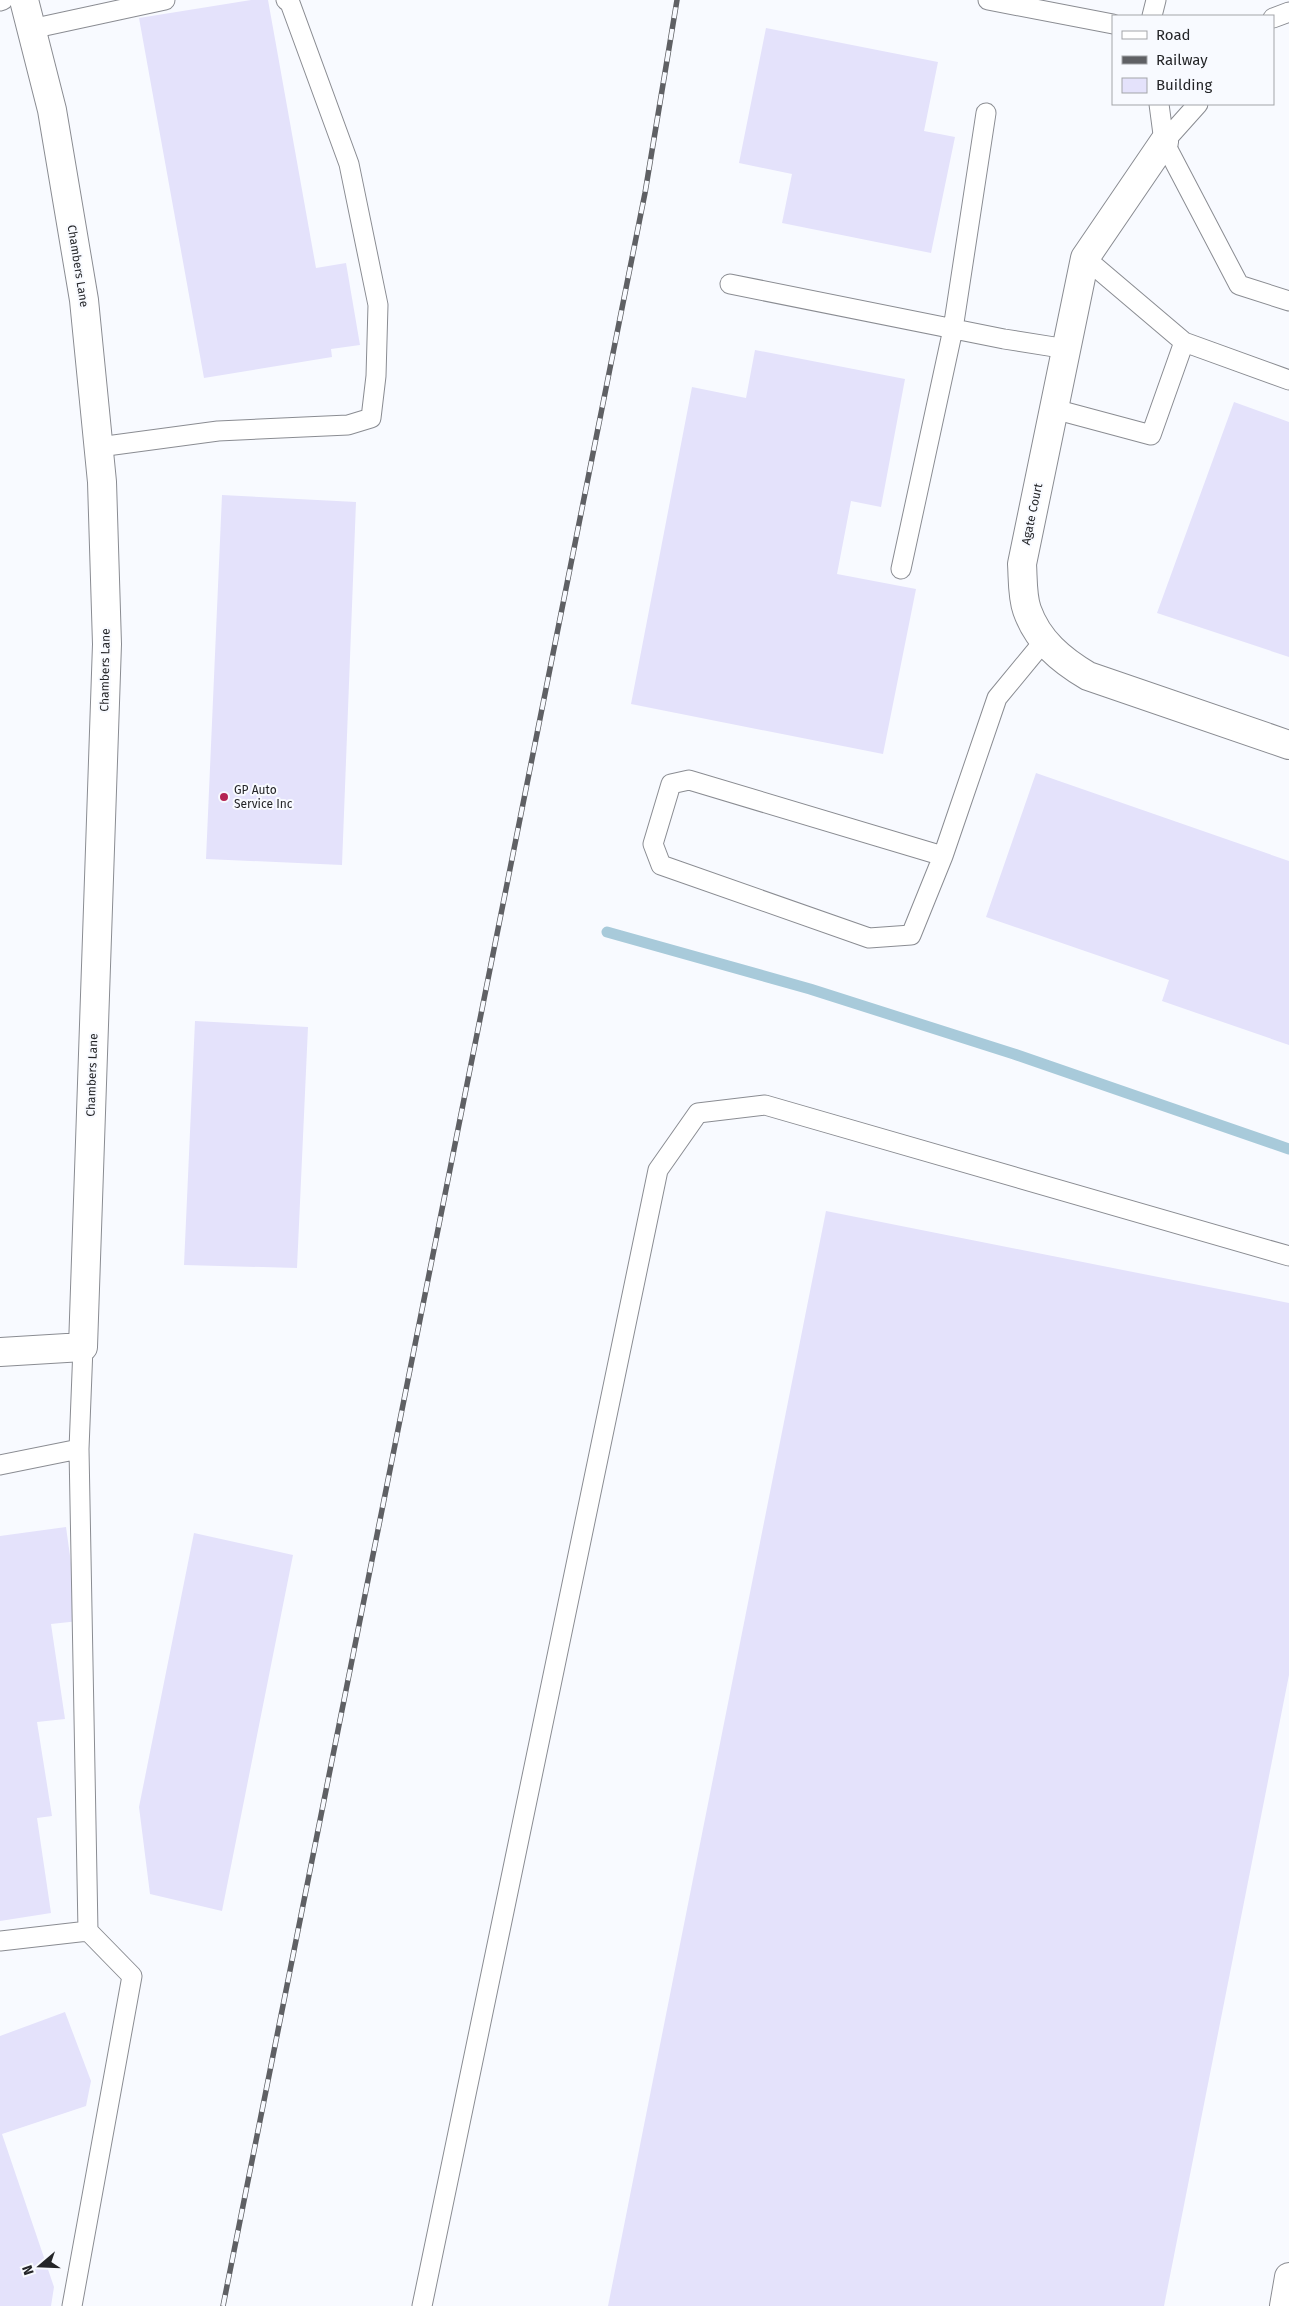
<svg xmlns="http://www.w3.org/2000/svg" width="1289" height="2306" font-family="'Fira Sans',sans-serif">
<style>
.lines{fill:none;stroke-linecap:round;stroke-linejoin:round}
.stream{stroke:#a8cada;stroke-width:11}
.building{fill:#e4e2fb}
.service-casing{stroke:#8a8c92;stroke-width:21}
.minor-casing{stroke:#8a8c92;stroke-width:30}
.service{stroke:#fff;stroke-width:19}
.minor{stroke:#fff;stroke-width:28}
.rail-casing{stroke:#5f6064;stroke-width:5.5}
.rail{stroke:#f8faff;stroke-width:4;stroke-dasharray:11;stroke-linecap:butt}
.poi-dot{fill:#b42453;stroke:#f8faff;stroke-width:2}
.labels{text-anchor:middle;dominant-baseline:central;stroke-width:4;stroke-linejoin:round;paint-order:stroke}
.street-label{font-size:12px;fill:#242528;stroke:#f8faff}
.poi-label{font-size:12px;fill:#242528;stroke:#f8faff;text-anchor:start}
</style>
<rect width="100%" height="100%" fill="#f8faff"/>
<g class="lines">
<!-- stream -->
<path class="stream" d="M607,932L810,989L1014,1054L1289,1149"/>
</g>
<!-- building -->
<path class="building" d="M251,0H268L316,268L346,263L360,345L331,349L332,357L204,378L139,18Z
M766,28L938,62L924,131L955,137L931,253L782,223L792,174L739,163Z
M755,350L905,379L881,507L851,501L837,574L916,589L883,754L631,704L692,387L746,398Z
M1234,402L1289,422V657L1157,613Z
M222,495L356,502L342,865L206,859Z
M1036,773L1289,861V1045L1162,1001L1169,980L986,917Z
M195,1021L308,1027L297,1268L184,1265Z
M826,1211L1289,1303V1675L1164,2306H608Z
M66,1527L79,1621L51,1624L65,1719L37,1722L52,1816L37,1818L51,1913L0,1921V1536Z
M194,1533L293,1555L222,1911L150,1894L139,1807Z
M65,2012L91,2081L86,2106L2,2134L54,2287L51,2306H0V2036Z"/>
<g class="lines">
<defs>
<path id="service" d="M988,0L1113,24
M0,1L3,0
M1152,16L1156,0
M1273,18L1289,12
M31,29L165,0
M1159,104L1164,142L1239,285L1289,301
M1164,142L1198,104
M1085,258L1184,342
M730,284L1004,339L1067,349
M1054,409L1151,435L1184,342L1289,380
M99,447L218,431L348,425L371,418L376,376L378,305L349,164L290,3L286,0
M901,569L953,329L986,113
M943,856L911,935L869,938L661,865L653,844L671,784L689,780L943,856L997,698L1044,641
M0,1465L79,1449
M0,1941L88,1931L79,1449L83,1347
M72,2306L132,1976L88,1931
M422,2306L658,1170L698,1113L765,1105L1289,1256"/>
<path id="minor" d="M1164,142L1085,258L1022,564C1023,578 1022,596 1027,610C1038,641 1061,660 1088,676L1289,745
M0,1352L83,1347L107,644L102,482L84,300L52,110L24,0
M1284,2306L1289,2277"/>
</defs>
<!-- service casing -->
<use href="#service" class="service-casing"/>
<!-- minor casing -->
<use href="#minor" class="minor-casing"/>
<!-- service -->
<use href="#service" class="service"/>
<!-- minor -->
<use href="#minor" class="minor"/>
<defs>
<path id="rail" d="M223,2306L645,193L677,0"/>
</defs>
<!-- rail casing -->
<use href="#rail" class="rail-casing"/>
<!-- rail -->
<use href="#rail" class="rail"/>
</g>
<!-- markers -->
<circle class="poi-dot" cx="224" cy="797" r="5"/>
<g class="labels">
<!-- street labels -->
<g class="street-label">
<text transform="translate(78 266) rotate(81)">Chambers Lane</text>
<text transform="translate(1032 514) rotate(-78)">Agate Court</text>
<text transform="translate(105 670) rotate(-89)">Chambers Lane</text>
<text transform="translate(92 1075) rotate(-88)">Chambers Lane</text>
</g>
<!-- poi labels -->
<g class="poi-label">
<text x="234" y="790">GP Auto<tspan x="234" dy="14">Service Inc</tspan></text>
</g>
</g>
<!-- legend -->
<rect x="1112" y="15" width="162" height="90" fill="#f8faff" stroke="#a3a5a9"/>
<rect x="1122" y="31" width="25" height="8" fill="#ffffff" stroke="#a3a5a9"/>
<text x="1156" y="40" font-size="15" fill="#242528">Road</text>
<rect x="1122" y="56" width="25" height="8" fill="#5f6064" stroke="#a3a5a9"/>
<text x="1156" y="65" font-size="15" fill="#242528">Railway</text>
<rect x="1122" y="78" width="25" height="15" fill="#e4e2fb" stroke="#a3a5a9"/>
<text x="1156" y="90" font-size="15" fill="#242528">Building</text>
<!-- north arrow -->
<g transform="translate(40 2266) rotate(251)" stroke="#f8faff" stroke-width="4" paint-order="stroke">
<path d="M0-4L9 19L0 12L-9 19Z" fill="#242528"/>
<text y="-8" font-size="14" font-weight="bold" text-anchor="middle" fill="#242528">N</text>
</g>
</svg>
